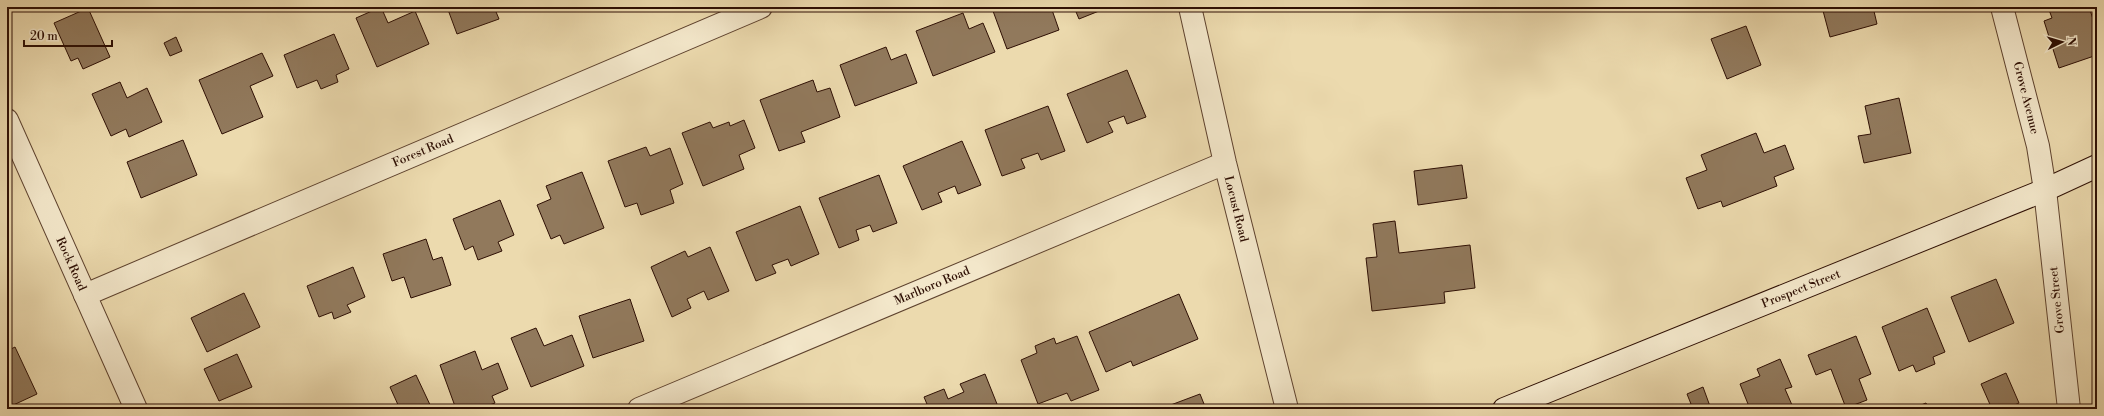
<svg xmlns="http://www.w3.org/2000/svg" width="2104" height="416" font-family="'Libre Bodoni',serif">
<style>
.building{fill:#91795c;stroke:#2e0f04}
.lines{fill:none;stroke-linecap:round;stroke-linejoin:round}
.minor-casing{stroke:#5e422e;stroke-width:24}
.tertiary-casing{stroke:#5e422e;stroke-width:24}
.secondary-casing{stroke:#2e0f04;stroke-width:24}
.minor{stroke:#f3e7ca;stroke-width:22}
.tertiary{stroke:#f3e7ca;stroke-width:22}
.secondary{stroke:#f3e7ca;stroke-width:22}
.labels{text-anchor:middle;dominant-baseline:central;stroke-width:4;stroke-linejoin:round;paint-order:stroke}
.street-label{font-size:12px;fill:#2e0f04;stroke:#f3e7ca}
</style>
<rect width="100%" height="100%" fill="#ecdaae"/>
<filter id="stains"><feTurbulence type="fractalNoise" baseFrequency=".005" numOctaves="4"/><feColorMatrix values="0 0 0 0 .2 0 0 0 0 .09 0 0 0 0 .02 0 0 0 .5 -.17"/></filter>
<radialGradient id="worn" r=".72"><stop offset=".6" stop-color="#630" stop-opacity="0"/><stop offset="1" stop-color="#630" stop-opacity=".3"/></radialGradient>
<!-- building -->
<path class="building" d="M381,7L388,23L415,11L429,44L377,67L356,18Z
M447,7H494L499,19L457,34Z
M1004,7H1051L1059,30L1007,49L993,11Z
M1074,7H1109L1079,19Z
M1822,7H1873L1877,24L1830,37Z
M2048,7H2089L2097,31V55L2059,68L2044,21L2052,18Z
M88,8L110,57L83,69L78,58L71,61L54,23Z
M963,13L969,29L983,23L995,52L933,76L916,31Z
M1746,26L1761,65L1727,79L1711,39Z
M334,34L349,69L336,75L338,82L321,89L317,80L297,88L284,55Z
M176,37L182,51L170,56L164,43Z
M886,47L891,60L906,54L917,83L855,106L840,65Z
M262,53L273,76L250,86L263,117L222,134L199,80Z
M1127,70L1146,117L1127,124L1124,116L1108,122L1113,132L1087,143L1067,94Z
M813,80L817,92L830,88L840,117L801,132L805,142L779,151L760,100Z
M120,82L127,98L147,88L162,122L129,137L126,129L111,136L92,94Z
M1899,98L1911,153L1864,163L1858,136L1871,134L1865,106Z
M1048,106L1065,151L1041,160L1038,153L1021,159L1025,168L1002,176L985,130Z
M744,120L755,148L739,155L744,169L703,186L682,133L710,122L713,128L729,122L730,126Z
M1756,133L1764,153L1785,145L1794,169L1774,177L1777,186L1723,207L1721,201L1698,209L1686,178L1707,170L1701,155Z
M183,140L197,175L141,198L127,162Z
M962,141L981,185L958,194L955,186L938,193L942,202L922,210L903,166Z
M646,147L650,156L670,148L683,184L670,190L674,203L641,215L637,203L625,207L608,161Z
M1462,165L1467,198L1418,205L1414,171Z
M582,172L604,228L564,244L560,235L551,239L537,205L551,199L546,186Z
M879,175L897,223L873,232L870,225L856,230L859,240L839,248L819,198Z
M500,200L514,235L498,242L502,251L478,260L473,246L465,250L453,219Z
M800,206L819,254L791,266L788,259L772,265L776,273L756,281L736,232Z
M1395,221L1399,253L1470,245L1475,288L1444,292L1445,303L1372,311L1366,258L1377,257L1373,224Z
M426,239L433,260L442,257L451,285L411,298L404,277L392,281L383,254Z
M710,247L729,291L708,300L704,291L687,299L691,308L672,317L651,267L685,251L688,257Z
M353,267L365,297L347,305L351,312L334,319L332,312L319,317L307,286Z
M1996,279L2014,323L1969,342L1951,297Z
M244,293L260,327L207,352L191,318Z
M1179,294L1198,339L1133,366L1131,361L1106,372L1089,332Z
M630,299L644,341L593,358L579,316Z
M1927,308L1945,352L1933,357L1935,364L1916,372L1913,365L1899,371L1882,327Z
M536,328L544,346L572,335L584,366L531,387L511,338Z
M1077,336L1099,390L1071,401L1067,393L1038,404L1021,360L1037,353L1035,346L1054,338L1056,344Z
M1856,336L1871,374L1859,379L1867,400L1846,408L1831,369L1816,375L1808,355Z
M15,347L37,394L7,408V351Z
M475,351L482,370L498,363L508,389L492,396L495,403L479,409H456L440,365Z
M237,354L252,387L219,401L204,369Z
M1780,359L1792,387L1785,389L1792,405L1783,409H1750L1740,384L1760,376L1757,369Z
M2006,373L2019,403L2006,409H1992L1981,384Z
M985,374L999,409H929L924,397L944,389L948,399L964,392L960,384Z
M416,375L432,409H396L399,407L390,387Z
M1703,387L1711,409H1676L1691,404L1687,394Z
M1200,394L1206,409H1160Z
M1926,403L1928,407L1931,406L1932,409H1911Z"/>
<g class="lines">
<defs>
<path id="minor" d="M1190,7L1225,163L1287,409
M2002,7L2038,146L2045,190L2069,409
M85,295L761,7
M639,409L1225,163"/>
<path id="tertiary" d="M7,120L136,409"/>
<path id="secondary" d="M1504,409L2045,190L2097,166"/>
</defs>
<!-- minor casing -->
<use href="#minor" class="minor-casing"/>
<!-- tertiary casing -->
<use href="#tertiary" class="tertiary-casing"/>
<!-- secondary casing -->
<use href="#secondary" class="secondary-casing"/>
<!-- minor -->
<use href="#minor" class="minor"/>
<!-- tertiary -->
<use href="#tertiary" class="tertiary"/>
<!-- secondary -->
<use href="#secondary" class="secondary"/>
</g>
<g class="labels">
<!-- street labels -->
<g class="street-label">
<text transform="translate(2026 98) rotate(76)">Grove Avenue</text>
<text transform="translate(423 151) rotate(-23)">Forest Road</text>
<text transform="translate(1236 209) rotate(76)">Locust Road</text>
<text transform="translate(71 264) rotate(66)">Rock Road</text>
<text transform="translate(932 286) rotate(-23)">Marlboro Road</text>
<text transform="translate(1801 289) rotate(-22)">Prospect Street</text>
<text transform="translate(2057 300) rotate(-96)">Grove Street</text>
</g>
</g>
<!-- margin -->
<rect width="2104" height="416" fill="none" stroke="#ecdaae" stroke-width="24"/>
<rect x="8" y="8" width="2088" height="400" fill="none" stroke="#2e0f04" stroke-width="2"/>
<rect x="12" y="12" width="2080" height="392" fill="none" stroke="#2e0f04"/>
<!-- north arrow -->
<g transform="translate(2062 42) rotate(85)" stroke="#f3e7ca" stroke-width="3" paint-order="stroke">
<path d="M0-3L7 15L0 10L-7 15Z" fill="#2e0f04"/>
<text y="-6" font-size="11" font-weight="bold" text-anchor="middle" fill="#2e0f04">N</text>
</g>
<!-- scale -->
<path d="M24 40v6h88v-6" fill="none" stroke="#2e0f04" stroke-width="2"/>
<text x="30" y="40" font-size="12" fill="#2e0f04" stroke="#f3e7ca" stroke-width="3" paint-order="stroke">20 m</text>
<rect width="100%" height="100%" filter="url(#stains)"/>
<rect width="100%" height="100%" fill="url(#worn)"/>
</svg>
